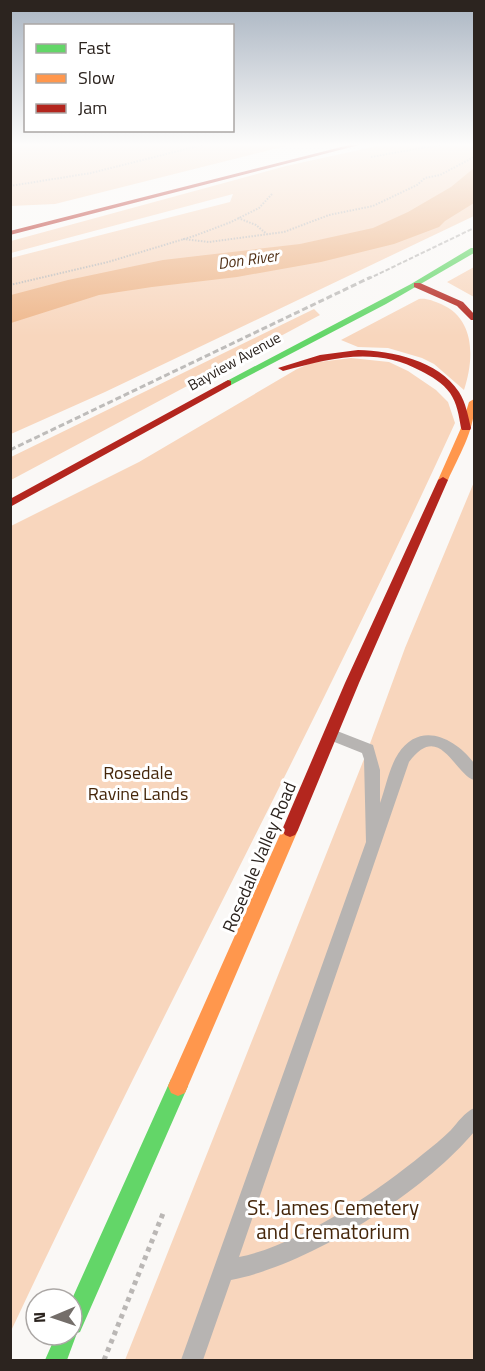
<svg xmlns="http://www.w3.org/2000/svg" width="485" height="1371" font-family="'Titillium Web',sans-serif">
<style>
.green{fill:#f8d6bd}
.water{fill:#eeb68a}
.lines{fill:none;stroke-linecap:round;stroke-linejoin:round}
.path-far1{stroke:#bab7b5;stroke-width:2;stroke-dasharray:1.5 1.5;stroke-linecap:butt}
.path{stroke:#bab7b5;stroke-width:5;stroke-dasharray:4.5 4.5;stroke-linecap:butt}
.lane{fill:#b7b4b2;fill-rule:evenodd}
.fast{fill:#63d668;fill-rule:evenodd}
.slow{fill:#ff974d;fill-rule:evenodd}
.jam{fill:#b3261e;fill-rule:evenodd}
.rail-far1{stroke:#bebcba;stroke-width:2;stroke-dasharray:4.5 2;stroke-linecap:butt}
.rail{stroke:#bebcba;stroke-width:3;stroke-dasharray:6 3;stroke-linecap:butt}
.labels{text-anchor:middle;dominant-baseline:central;stroke-width:6;stroke-linejoin:round;paint-order:stroke}
.far-street-label{font-size:15px;fill:#2c241f;stroke:#fff}
.far-water-label{font-size:16px;font-style:italic;fill:#513117;stroke:#fff}
.park-label{font-size:18px;fill:#45260a;stroke:#fff}
.street-label{font-size:18px;fill:#2c241f;stroke:#fff}
.near-park-label{font-size:21px;fill:#45260a;stroke:#fff}
</style>
<rect width="100%" height="100%" fill="#faf8f6"/>
<!-- green -->
<path class="green" d="M10,144H294L55,204L11,206Z
M386,144H474V216L105,392L11,434V258L230,202L233,194L11,253V241L286,166Z
M474,267V297L447,282Z
M419,299C427,298 433,301 441,304C476,319 474,360 464,390L434,364L422,358L388,348L358,347L341,340Z
M314,309L320,315L11,480V457Z
M351,358L389,362L408,371L436,390L448,402L455,423C315,729 154,1026 11,1331V526L139,462L297,369L311,363Z
M474,482V1360H125L368,749L405,648Z"/>
<!-- water -->
<path class="water" d="M474,168V203L445,221L439,227L394,244L321,262L237,277L152,287L99,295L11,323V295L68,280L163,260L300,244L373,228L408,212L451,187Z"/>
<g class="lines">
<!-- path-far1 -->
<path class="path-far1" d="M371,157L444,144
M10,186L91,173L206,144
M238,218L256,225L268,235
M183,239L209,242L284,232L329,215L373,206L417,185L425,178L440,175L474,157
M10,285L108,262L194,236L231,222L259,208L272,194"/>
<!-- path -->
<path class="path" d="M104,1360L164,1211"/>
<!-- lane -->
<path class="lane" d="M10,144H19L10,148Z
M332,729L373,745L380,770V803C386,787 389,768 398,754C420,720 455,738 474,763V780C454,774 440,720 409,762L239,1257C297,1246 377,1192 423,1154C432,1147 442,1139 451,1130C458,1122 464,1113 474,1108V1132C423,1193 309,1265 231,1280L203,1360H181L366,842L364,759L362,753L327,739L325,735L327,731Z"/>
<!-- fast -->
<path class="fast" d="M471,248H474V253L386,304L231,385L223,383L411,284Z
M178,1076L185,1079L188,1086L80,1332L77,1333L67,1360H45L56,1335H72V1299L171,1079Z"/>
<!-- slow -->
<path class="slow" d="M474,399C477,427 459,455 448,480L443,483L439,482L438,480L461,428L469,402Z
M290,823L295,825L298,830L185,1093L178,1096L171,1093L168,1086L171,1079L282,830L285,825Z"/>
<!-- jam -->
<path class="jam" d="M353,144H363L10,235V231Z
M414,283H420L463,302L474,314V320H471L457,306L414,287Z
M358,350C392,351 438,360 459,392C466,403 468,416 471,428L470,430H462L461,428C459,416 457,403 450,393C443,383 431,376 421,371C376,346 330,358 283,371L278,368L320,355Z
M228,380L231,381V385L10,507V499Z
M443,477L448,480L359,683L298,830L295,835L290,837L285,835L282,830L345,683L438,480Z"/>
<!-- rail-far1 -->
<path class="rail-far1" d="M368,279L474,228"/>
<!-- rail -->
<path class="rail" d="M10,450L371,277"/>
</g>
<!-- sky -->
<linearGradient id="sky" x2="0" y2="1"><stop stop-color="#aab5c2"/><stop offset="0.43" stop-color="#fdfcfb"/><stop offset="1" stop-color="#fdfcfb" stop-opacity="0"/></linearGradient>
<rect width="485" height="336" fill="url(#sky)"/>
<g class="labels">
<!-- far-street labels -->
<g class="far-street-label">
<text transform="translate(234 361) rotate(-29)">Bayview Avenue</text>
</g>
<!-- far-water labels -->
<g class="far-water-label">
<text transform="translate(248 259) rotate(-8)">Don River</text>
</g>
<!-- park labels -->
<g class="park-label">
<text x="138" y="772">Rosedale<tspan x="138" dy="21">Ravine Lands</tspan></text>
</g>
<!-- street labels -->
<g class="street-label">
<text transform="translate(259 857) rotate(-67)">Rosedale Valley Road</text>
</g>
<!-- near-park labels -->
<g class="near-park-label">
<text x="333" y="1207">St. James Cemetery<tspan x="333" dy="24">and Crematorium</tspan></text>
</g>
</g>
<!-- border -->
<rect width="485" height="1371" fill="none" stroke="#2c241f" stroke-width="24"/>
<!-- legend -->
<rect x="24" y="24" width="210" height="108" fill="#ffffff" stroke="#aba7a5" stroke-width="1.5"/>
<rect x="36" y="44" width="30" height="9" fill="#63d668" stroke="#aba7a5" stroke-width="1.5"/>
<text x="78" y="54" font-size="18" fill="#2c241f">Fast</text>
<rect x="36" y="74" width="30" height="9" fill="#ff974d" stroke="#aba7a5" stroke-width="1.5"/>
<text x="78" y="84" font-size="18" fill="#2c241f">Slow</text>
<rect x="36" y="104" width="30" height="9" fill="#b3261e" stroke="#aba7a5" stroke-width="1.5"/>
<text x="78" y="114" font-size="18" fill="#2c241f">Jam</text>
<!-- north arrow -->
<g transform="translate(54 1317) rotate(268)"><circle r="28" fill="#ffffff" stroke="#aba7a5" stroke-width="1.5"/>
<path d="M0-4.5L10 22L0 15L-10 22Z" fill="#746e6a"/>
<text y="-9" font-size="16" font-weight="bold" text-anchor="middle" fill="#2c241f">N</text>
</g>
</svg>
